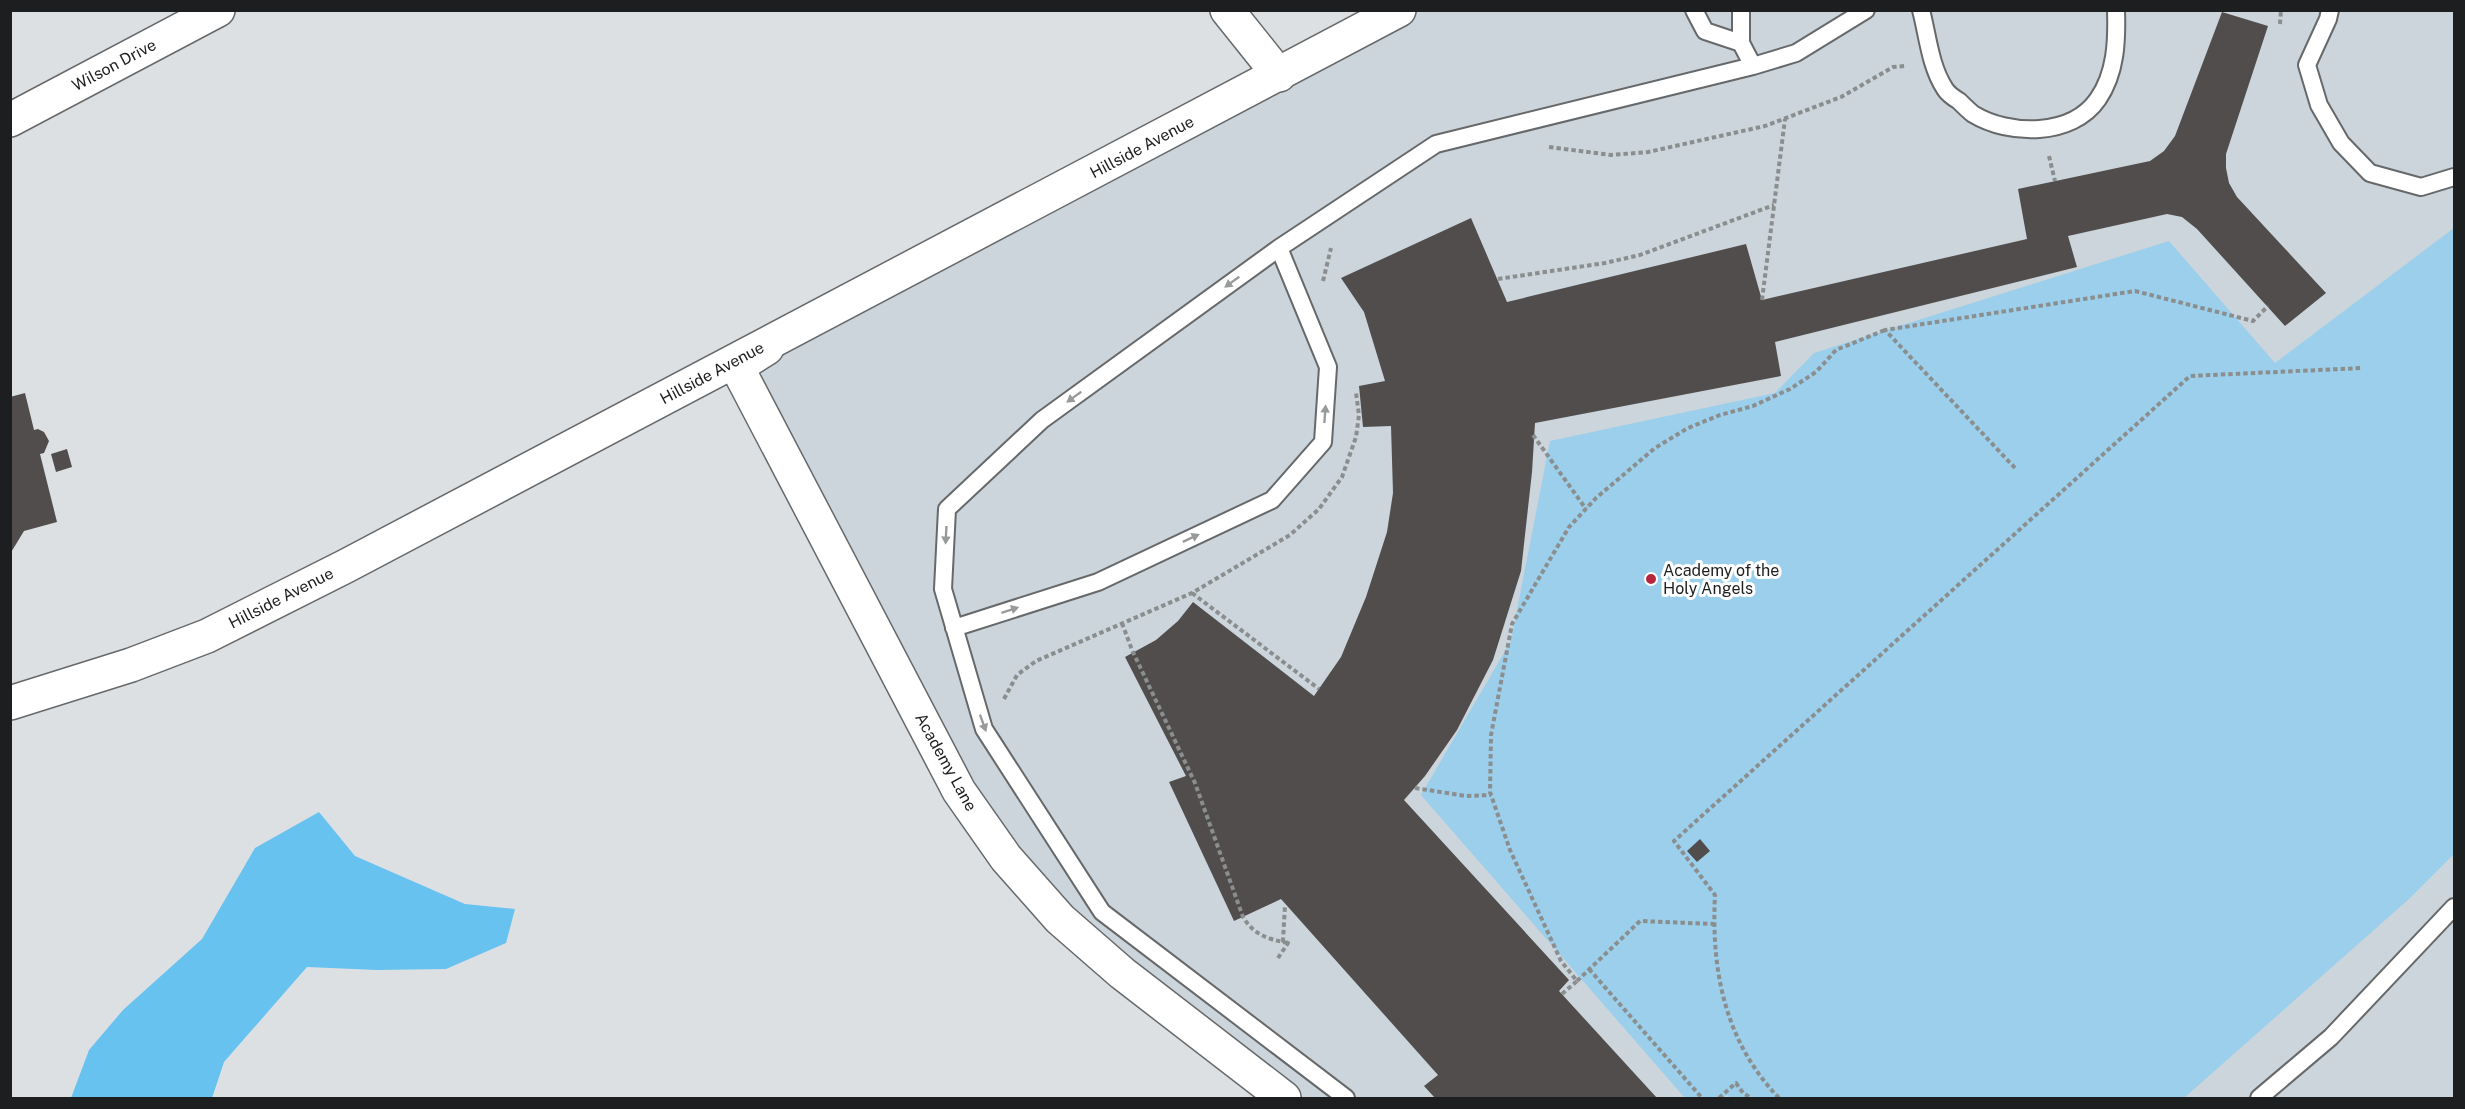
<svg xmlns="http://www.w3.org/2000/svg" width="2465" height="1109" font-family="'Public Sans',sans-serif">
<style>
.built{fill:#cbd5db}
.green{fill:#9bcfeb}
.water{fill:#67c2f0}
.building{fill:#514d4d}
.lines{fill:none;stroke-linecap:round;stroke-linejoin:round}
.service-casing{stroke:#66686a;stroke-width:20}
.minor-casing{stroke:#66686a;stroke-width:36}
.secondary-casing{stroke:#66686a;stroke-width:36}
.path{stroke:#8b8e8f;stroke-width:4;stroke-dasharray:4.5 3;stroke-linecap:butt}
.service{stroke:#fff;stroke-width:16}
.minor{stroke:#fff;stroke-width:33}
.secondary{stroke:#fff;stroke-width:33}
.oneway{fill:#999a9a}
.poi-dot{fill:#b7263d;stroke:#fff;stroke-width:2}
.labels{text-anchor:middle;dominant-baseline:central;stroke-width:6;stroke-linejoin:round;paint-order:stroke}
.street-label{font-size:16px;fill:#1d1e1f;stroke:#fff}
.poi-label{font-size:16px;fill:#1d1e1f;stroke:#fff;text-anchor:start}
</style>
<rect width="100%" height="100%" fill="#dde0e2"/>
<!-- built -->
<path class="built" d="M1399,11H2454V1098H1284L1006,858L737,367Z"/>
<!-- green -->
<path class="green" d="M2454,228V854L2409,899L2184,1098H1731L1727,1095L1723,1098H1685L1421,795L1511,641L1550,441L1775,393L1814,353L2169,241L2275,363Z"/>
<!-- water -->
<path class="water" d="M319,812L355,856L465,904L515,909L506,943L446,969L377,970L307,967L224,1062L212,1098H71L89,1050L123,1010L202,939L255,848Z"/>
<!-- building -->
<path class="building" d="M2222,12L2268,26L2226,154V168L2229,183L2237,197L2326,293L2285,326L2197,229L2182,217L2167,214L2068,236L2077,267L1775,342L1781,376L1535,423L1532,472L1521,571L1493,660L1457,730L1425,776L1404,800L1569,980L1559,991L1657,1098H1435L1424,1086L1438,1075L1281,899L1234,921L1169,782L1186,776L1125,657L1156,640L1178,621L1193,602L1314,696L1341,657L1366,597L1387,532L1393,493L1391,426L1363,427L1359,386L1385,381L1364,312L1341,278L1471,218L1507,302L1746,244L1762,300L2027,239L2018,189L2150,161L2164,151L2175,136Z
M25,393L34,430L38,429L44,432L49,441L44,453L40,454L57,522L24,531L10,554V397Z
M67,449L72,467L56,472L51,454Z
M1700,839L1710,851L1697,862L1687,851Z"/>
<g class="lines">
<defs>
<path id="service" d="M1694,10L1705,31L1741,43
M1741,10V43L1753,66L1796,53L1866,10
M1921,10C1928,37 1930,66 1945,89C1948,94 1954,98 1959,101C1963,105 1968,110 1973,114C2009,136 2072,137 2098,99C2116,73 2117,41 2116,10
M2330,10L2328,19L2307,65L2319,105L2341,143L2370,173L2421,187L2454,177
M954,628L1098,582L1272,500L1323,442L1328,367L1279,248
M1346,1098L1102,912L984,729L943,589L947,509L1042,420L1279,248L1436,144L1753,66
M2259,1098L2331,1037L2454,907"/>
<path id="minor" d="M1227,10L1279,75
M10,120L218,10
M767,348L737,367L959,791L1006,858L1060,919L1122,973L1284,1098"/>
<path id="secondary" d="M10,703L131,665L207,636L346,566L1399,10"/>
</defs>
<!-- service casing -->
<use href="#service" class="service-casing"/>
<!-- minor casing -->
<use href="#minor" class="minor-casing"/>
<!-- secondary casing -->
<use href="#secondary" class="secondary-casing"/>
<!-- path -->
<path class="path" d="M2280,24L2281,10
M1549,147L1611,155L1648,152L1765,126L1841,97L1893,67L1905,66
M2049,156L2055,181
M1498,279L1605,263L1640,255L1774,205
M1323,281L1331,248
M1762,300L1785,119
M1533,435L1586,509
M2015,468L1885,330L2135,291L2253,321L2268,306
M1192,593L1319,689
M1122,623L1132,650L1195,783L1243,917C1254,935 1268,939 1288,943
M1004,699L1017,675L1036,661L1192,593L1290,535L1319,509L1342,477L1356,437L1359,415L1356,393
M1415,788L1466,796L1491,795
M1278,958L1288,943L1283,941L1285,905
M1589,969L1702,1098
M1577,981L1640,921L1714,924
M1562,994L1577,981L1561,961L1510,850L1490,792L1491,735L1512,624L1569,527L1596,498L1655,448L1688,428L1720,415L1753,406L1790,389L1816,372L1836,350L1885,330
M1719,1098L1736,1083L1743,1093L1751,1098
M1779,1098C1725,1042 1711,971 1715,895L1674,841L2190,376L2362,368"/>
<!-- service -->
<use href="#service" class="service"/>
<!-- minor -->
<use href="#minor" class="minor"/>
<!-- secondary -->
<use href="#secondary" class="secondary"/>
</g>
<!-- one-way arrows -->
<defs><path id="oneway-solid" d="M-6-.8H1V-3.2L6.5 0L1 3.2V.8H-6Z" transform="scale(1.5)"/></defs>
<g class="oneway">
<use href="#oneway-solid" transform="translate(1232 282) rotate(144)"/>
<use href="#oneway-solid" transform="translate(1074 397) rotate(144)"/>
<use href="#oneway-solid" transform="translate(1325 414) rotate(-86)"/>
<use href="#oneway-solid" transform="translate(946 535) rotate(93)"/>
<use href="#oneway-solid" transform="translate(1191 538) rotate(-25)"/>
<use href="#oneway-solid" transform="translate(1010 610) rotate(-18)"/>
<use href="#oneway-solid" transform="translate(983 723) rotate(70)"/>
</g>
<!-- markers -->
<circle class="poi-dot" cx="1651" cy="579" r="6"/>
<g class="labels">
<!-- street labels -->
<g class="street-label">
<text transform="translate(114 65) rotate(-28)">Wilson Drive</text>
<text transform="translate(1142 147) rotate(-28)">Hillside Avenue</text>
<text transform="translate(712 373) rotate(-28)">Hillside Avenue</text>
<text transform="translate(281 598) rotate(-27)">Hillside Avenue</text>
<text transform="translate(946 762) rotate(61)">Academy Lane</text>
</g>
<!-- poi labels -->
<g class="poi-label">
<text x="1663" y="570">Academy of the<tspan x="1663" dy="18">Holy Angels</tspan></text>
</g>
</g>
<!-- border -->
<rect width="2465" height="1109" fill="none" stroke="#1d1e1f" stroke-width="24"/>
</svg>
